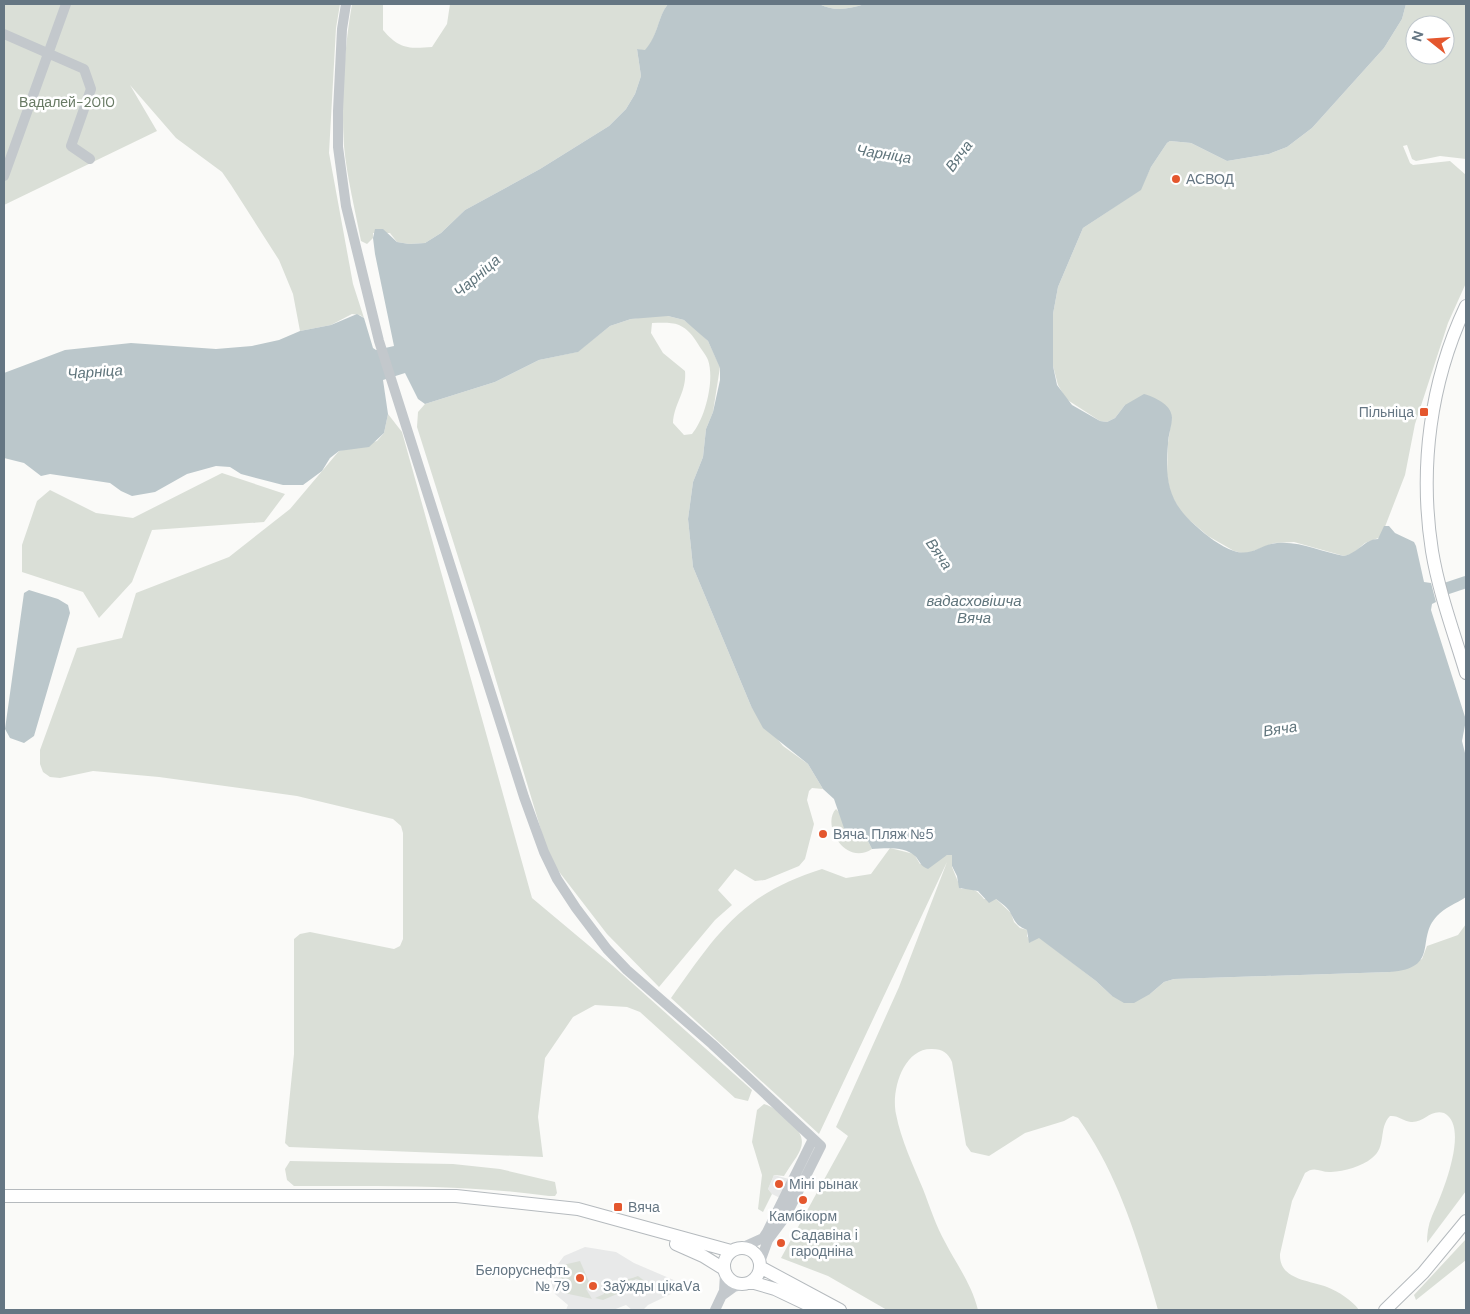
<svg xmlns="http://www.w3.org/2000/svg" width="1470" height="1314" font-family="'DM Sans',sans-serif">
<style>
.built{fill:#e8e9e9}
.green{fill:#dadfd7;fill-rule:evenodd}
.water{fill:#bbc7cb}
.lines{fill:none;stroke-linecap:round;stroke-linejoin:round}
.river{stroke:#bbc7cb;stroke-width:12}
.major-casing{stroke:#b5babe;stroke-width:14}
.minor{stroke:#c3c8cc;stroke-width:10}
.major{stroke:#fff;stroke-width:12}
.poi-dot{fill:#e4572e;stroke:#fff;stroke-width:2}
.labels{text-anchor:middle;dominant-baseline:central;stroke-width:5;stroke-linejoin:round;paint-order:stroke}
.park-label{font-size:14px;fill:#687a64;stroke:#fff}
.poi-label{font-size:14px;fill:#657683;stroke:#fff;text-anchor:start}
.water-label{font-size:15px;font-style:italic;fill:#60757c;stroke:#fff}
</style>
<rect width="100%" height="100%" fill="#fafaf8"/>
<!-- built -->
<path class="built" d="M774,1175L789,1179L780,1198L772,1194L768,1189Z
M585,1247L616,1252L634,1263L676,1281L671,1294L648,1305L643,1310H632L626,1305L613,1310H566L568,1305L555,1294L553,1289L551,1281L555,1268L564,1256Z"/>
<!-- green -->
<path class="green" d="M4,4H340L336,28L329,153L353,284L364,318L360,315L352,314L331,325L300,331L293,294L279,260L231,185L222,172L176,138L130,85L157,131L4,205Z
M352,4H383V30C399,49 409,49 432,47L447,24L450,4H668C657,18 659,35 645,51L637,49L641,76L635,94L626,109L609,126L540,169L465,210L441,233L425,243L409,244L397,242L390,233H373V238L367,244L361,241C355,209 347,178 344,146C341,99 344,50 352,4Z
M819,4H865C848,9 835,12 819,4Z
M1406,4H1466V159L1440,156L1416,161L1412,159L1407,145L1403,146L1410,163L1413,165L1450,161L1466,175V283L1448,323L1415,424L1405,475L1381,537L1365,543L1352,554L1344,556L1294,542L1274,543L1246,554L1234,551L1208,536L1181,513L1170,492L1167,475L1168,443L1172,416L1125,405L1115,418L1107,422L1100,421L1066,399L1058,385L1053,366V314L1058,287L1083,228L1140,190L1151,167L1167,143L1170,141L1191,143L1227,161L1269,154L1287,147L1312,128L1384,48L1402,19ZM1415,25H1445V55H1415Z
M652,316H668L684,320L696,329L708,341L720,367L713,412L706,429L703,457L693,482L688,519L693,567L751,706L783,746L808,764L823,789L812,788L809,791L807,800L814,824L805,859L799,866L765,880L755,881L735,869L718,890L732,905L715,920L659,987L607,934L550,860L478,620L417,427L418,412L425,404L495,382L539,360L577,352L610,326L631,319ZM652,323C661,323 671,322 679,325C688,329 693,336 698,344C701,349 706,355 708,360C715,380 705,419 692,434L684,435L673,423C674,403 687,392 685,371L663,353L651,333Z
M388,414L402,432L532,898L612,965L752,1090L748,1101L735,1098L640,1012L627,1007L595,1005L573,1017L545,1058L538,1117L543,1157L289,1147L285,1143L294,1054V939L300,934L310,932L394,949L400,946L403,939V833L401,826L393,819L297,796L159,777L93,771L60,778L50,777L43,772L40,764V750L77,648L122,638L136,593L229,557L290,509L339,451L377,441L384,433Z
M222,473L285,494L264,522L152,530L132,582L99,618L83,592L22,572V545L37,501L50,490L96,513L133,518Z
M836,809L841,814L846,834L867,839L872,849C845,867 821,824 836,809Z
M890,848L914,854L920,864L947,855H952V867L961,889C972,887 977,890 984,899H996L1011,913L1014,922L1020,928L1028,930L1027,936L1031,942L1033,939L1039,937L1096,981L1112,996L1150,994L1164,982L1174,979L1390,972L1422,959L1427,946L1458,935L1466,924V1191L1427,1243C1427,1234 1428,1225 1432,1216C1443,1193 1470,1126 1444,1113C1430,1109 1424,1123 1411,1122C1403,1121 1398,1115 1390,1116C1378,1128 1387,1147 1372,1158C1361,1167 1345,1171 1331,1172C1321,1173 1315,1165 1305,1173L1292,1201L1280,1254C1279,1280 1309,1280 1327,1287C1339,1292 1352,1300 1359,1310H1158C1139,1244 1119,1175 1078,1118L1073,1116L1064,1121L1025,1133L989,1156L971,1152L966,1145L952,1062C948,1053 943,1049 932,1049C903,1048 891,1091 896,1114C901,1140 913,1165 923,1189C930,1207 936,1226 945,1242C957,1265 972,1285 978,1310H887L828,1276L781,1258L848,1136L836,1127L899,987L947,862L819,1134L671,998C718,932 742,894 822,869L846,878L871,874Z
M764,1104C774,1107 780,1113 787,1119C814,1142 799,1151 784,1176L774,1175L768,1189L772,1194L763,1212L758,1209L762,1175L752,1142L757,1110Z
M290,1161L453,1164L500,1169L555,1182L557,1193L555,1196H549C464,1184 379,1186 294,1186L287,1180L285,1169Z
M1466,1239V1260L1416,1300L1414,1295Z
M580,1261L590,1284L586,1289L592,1299L564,1293C555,1284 558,1276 563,1265Z
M638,1276L646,1282L636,1279L625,1285L631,1288L603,1300L595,1298L604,1294L603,1288C613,1281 625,1281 638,1276Z"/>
<!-- water -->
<path class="water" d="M668,4H819C835,12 848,9 865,4H1406L1402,19L1384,48L1312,128L1287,147L1269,154L1227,161L1191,143L1170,141L1167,143L1151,167L1141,190L1083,228L1058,287L1053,314V366L1057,385L1072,405L1100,421L1107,422L1115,418L1125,405L1144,394C1154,397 1171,404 1172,417C1172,426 1168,435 1168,444C1165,480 1168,502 1196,526C1207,536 1220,546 1234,551C1252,557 1261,544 1277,543C1301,541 1321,552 1344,556C1358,553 1365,539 1378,539L1384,526H1389L1395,533L1414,542L1416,546L1424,582L1431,583L1436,602L1432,604L1431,610L1466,720L1462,741L1466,757V897C1457,903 1444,908 1437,916C1415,939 1441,968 1390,972L1174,979L1164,982L1150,994L1134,1003H1124L1112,996L1096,981L1039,938L1029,943L1027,930C1018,926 1016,924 1011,914C1009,908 1001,903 996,899L989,903L978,891L959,888L957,876L952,866V855H947L928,869C920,866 920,861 915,856C905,846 885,848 872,849L867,839L846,834L834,799L823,789L808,764L763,728L751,706L693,567L688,519L693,482L703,457L706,429L713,412L720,380V368L708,341L684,320L668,316L631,319L610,326L578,352L539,360L495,382L425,404L418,399L405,373L383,380L388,414L384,433L369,447L339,451L330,458L322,471L303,485H283L241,474L230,467L216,466L187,474L155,492L132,496L121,491L110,483L50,474L41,476L24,463L4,458V373L65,350L131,343L216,349L252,346L279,340L300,331L331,325L357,314L364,318L373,348L376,350L394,346L375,254L373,238L375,229H383L397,242L409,244L425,243L441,233L465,210L540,169L609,126L626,109L635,94L641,76L637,49L645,50C659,34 657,18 668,4Z
M29,590L58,599L68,605L70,613L34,736L24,743L10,738L5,729L24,593Z"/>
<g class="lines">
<!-- river -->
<path class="river" d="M1448,588L1466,582"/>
<defs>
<path id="major" d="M1466,306C1430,382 1419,468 1432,551C1439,593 1454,633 1466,673
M4,1196H456L578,1209L731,1251
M676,1244L703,1256L724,1269
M724 1266a18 18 0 1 1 36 0a18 18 0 1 1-36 0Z
M760,1267L840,1310
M751,1282L775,1289L819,1310
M1385,1310L1423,1273L1466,1221"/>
</defs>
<!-- major casing -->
<use href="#major" class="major-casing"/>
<!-- minor -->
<path class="minor" d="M346,4L342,29L338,111V147L346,206L379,341L524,797L544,852L557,879L576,908L607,949L627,970L712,1044L821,1146L786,1216L768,1240L760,1262
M4,34L84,69L91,89L71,146L90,159
M4,176L66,4
M741,1248L763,1238L767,1232L813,1139
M723,1295L734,1287L746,1284
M715,1310L724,1291L725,1274"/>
<!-- major -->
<use href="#major" class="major"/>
</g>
<!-- markers -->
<g class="poi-dot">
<circle cx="1176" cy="179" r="5"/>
<rect x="1419" y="407" width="10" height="10" rx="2.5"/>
<circle cx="823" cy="834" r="5"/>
<circle cx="779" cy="1184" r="5"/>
<circle cx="803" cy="1200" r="5"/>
<rect x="613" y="1202" width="10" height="10" rx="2.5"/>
<circle cx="781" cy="1243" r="5"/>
<circle cx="580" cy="1278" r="5"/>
<circle cx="593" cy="1286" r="5"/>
</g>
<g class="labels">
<!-- park labels -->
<g class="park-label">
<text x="67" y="102">Вадалей-2010</text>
</g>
<!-- poi labels -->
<g class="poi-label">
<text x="1186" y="179">АСВОД</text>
<text x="1414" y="412" text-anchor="end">Пільніца</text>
<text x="833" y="834">Вяча. Пляж №5</text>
<text x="789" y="1184">Міні рынак</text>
<text x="628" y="1207">Вяча</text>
<text x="803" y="1216" text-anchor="middle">Камбікорм</text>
<text x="791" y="1235">Садавіна і<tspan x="791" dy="16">гародніна</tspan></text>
<text x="570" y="1270" text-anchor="end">Белоруснефть<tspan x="570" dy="16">№ 79</tspan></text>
<text x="603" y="1286">Заўжды цікаVа</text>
</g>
<!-- water labels -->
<g class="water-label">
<text transform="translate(884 154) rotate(9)">Чарніца</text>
<text transform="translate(959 156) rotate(-53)">Вяча</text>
<text transform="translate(477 276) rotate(-41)">Чарніца</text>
<text transform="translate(95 372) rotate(-4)">Чарніца</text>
<text transform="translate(939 554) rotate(56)">Вяча</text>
<text x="974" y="601">вадасховішча<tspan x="974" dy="17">Вяча</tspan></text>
<text transform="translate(1280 729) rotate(-9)">Вяча</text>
</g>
</g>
<!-- border -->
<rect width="1470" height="1314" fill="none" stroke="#657683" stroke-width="10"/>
<!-- north arrow -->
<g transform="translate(1430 40) rotate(287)"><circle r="24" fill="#ffffff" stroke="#c1c8cd"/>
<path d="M0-4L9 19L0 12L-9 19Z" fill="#e4572e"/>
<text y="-8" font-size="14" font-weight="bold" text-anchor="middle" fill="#657683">N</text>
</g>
</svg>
